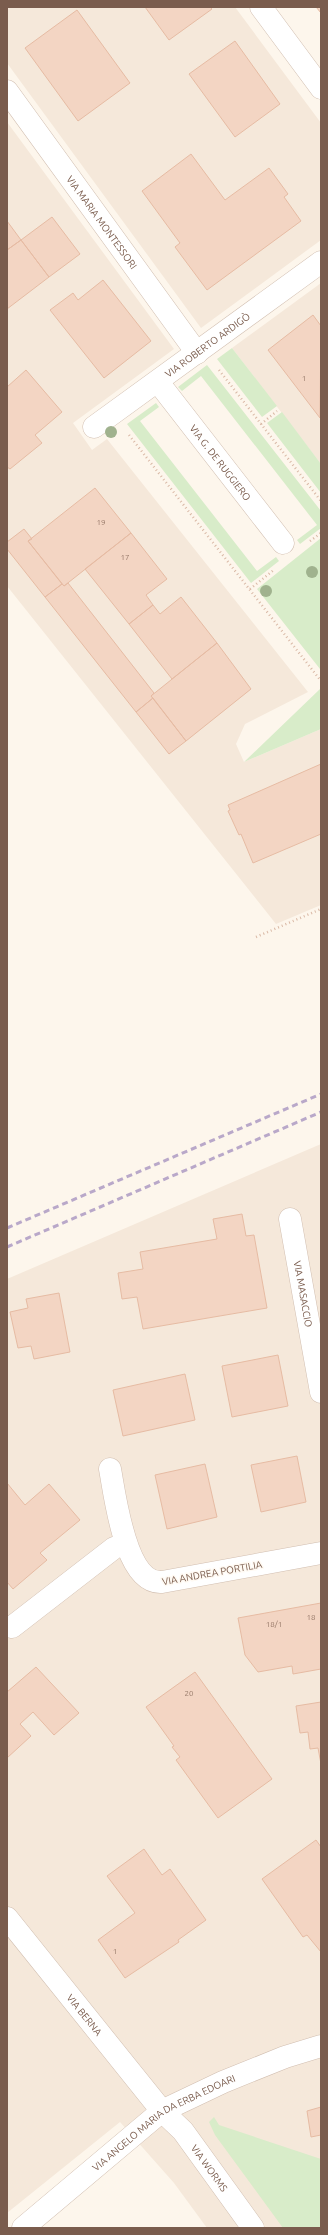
<svg xmlns="http://www.w3.org/2000/svg" width="328" height="2235" font-family="Ubuntu,sans-serif">
<style>
.residential{fill:#f5e8da}
.green{fill:#d8ecc9}
.building{fill:#f3d5c3;stroke:#e6bba3}
.lines{fill:none;stroke-linecap:round;stroke-linejoin:round}
.minor-casing{stroke:#d1beb0;stroke-width:23}
.path{stroke:#d9b8a5;stroke-width:2.5;stroke-dasharray:1 3;stroke-linecap:butt}
.minor{stroke:#fff;stroke-width:22}
.rail{stroke:#b9a8c9;stroke-width:3;stroke-dasharray:6 4;stroke-linecap:butt}
.tree{fill:#a0b28e}
.labels{text-anchor:middle;dominant-baseline:central;stroke-width:3;stroke-linejoin:round;paint-order:stroke}
.number-label{font-size:8px;fill:#987a6a}
.street-label{font-size:10px;fill:#7a5c4d;stroke:#fffaf3}
</style>
<rect width="100%" height="100%" fill="#fdf6ec"/>
<!-- residential -->
<path class="residential" d="M7,7H235L321,123V240L201,328L7,63Z
M7,122L174,349L73,423L92,450L107,439L308,692L245,724L236,744L244,762L321,729V905L276,924L7,586Z
M321,283V464L232,348Z
M321,1144V2228H207L174,2183L120,2122L7,2213V1279Z"/>
<!-- green -->
<path class="green" d="M232,348L277,406L262,417L217,359Z
M207,365L321,511V528L300,544L297,540L317,525L201,376L182,391L178,387Z
M156,403L159,407L140,421L257,571L276,557L279,561L251,583L127,424Z
M282,412L321,464V493L267,423Z
M321,538V656L320,669L257,589Z
M321,688V729L244,762L320,689Z
M214,2117L219,2125L321,2159V2228H283L215,2135L209,2122Z"/>
<!-- building -->
<path class="building" d="M145,7H210L212,9L169,40Z
M316,7H321V13Z
M77,10L130,83L78,121L25,48Z
M235,41L280,104L235,137L189,74Z
M191,154L225,200L269,168L288,194L284,197L301,221L207,290L175,247L180,243L142,191Z
M52,217L80,254L49,277L21,240Z
M7,221L21,240L7,250Z
M21,240L49,277L7,309V250Z
M103,280L151,341L104,378L50,310L73,293L78,300Z
M313,315L321,326L320,418L268,350Z
M26,370L62,412L35,435L42,443L10,469L7,467V387Z
M95,488L131,533L64,586L28,541Z
M24,529L32,539L28,541L62,584L45,597L7,549V542Z
M131,533L167,579L146,595L153,605L129,624L85,569Z
M68,583L154,693L151,696L153,698L136,712L45,597L62,584L64,586Z
M181,597L217,643L172,679L129,624L153,605L160,614Z
M217,643L251,689L186,741L151,696Z
M153,698L186,741L169,754L136,712Z
M321,764V834L253,863L241,834L239,835L228,811L230,810L228,805Z
M242,1214L246,1236L254,1235L267,1308L143,1329L137,1297L122,1299L118,1273L143,1269L140,1252L217,1239L213,1219Z
M59,1293L70,1352L34,1359L31,1346L18,1348L10,1312L28,1308L26,1299Z
M278,1355L288,1406L232,1417L222,1366Z
M185,1374L195,1420L123,1436L113,1390Z
M297,1456L306,1502L261,1512L251,1465Z
M205,1464L217,1517L167,1529L155,1475Z
M7,1483L25,1505L49,1484L80,1520L40,1553L47,1560L13,1589L7,1582Z
M321,1603V1669L293,1674L292,1666L258,1672L245,1655L238,1618Z
M36,1667L79,1713L54,1735L33,1712L20,1724L31,1736L7,1758V1692Z
M195,1672L272,1779L218,1818L176,1760L180,1757L172,1747L174,1746L146,1707Z
M321,1702V1764L318,1748L310,1749L308,1732L300,1733L296,1706Z
M316,1840L321,1847V1952L307,1935L303,1937L262,1879Z
M144,1849L162,1875L170,1869L206,1920L178,1940L179,1942L125,1978L98,1940L135,1913L107,1876Z
M321,2107V2135L311,2137L307,2111Z"/>
<g class="lines">
<defs>
<g id="minor">
<path d="M261,7L321,88"/>
<path id="s1" d="M7,91L197,353"/>
<path id="s2" d="M158,382L283,543"/>
<path id="s3" d="M94,427L321,262"/>
<path id="s4" d="M290,1219L321,1392"/>
<path d="M110,1469C115,1495 125,1585 162,1582L321,1553"/>
<path d="M12,1627L114,1548L125,1544"/>
<path id="s5" d="M7,1918L162,2111L183,2131L253,2228"/>
<path id="s6" d="M23,2228L162,2111L223,2082L285,2057L321,2046"/>
</g>
</defs>
<!-- minor casing -->
<use href="#minor" class="minor-casing"/>
<!-- path -->
<path class="path" d="M219,370L321,501
M261,424L277,411
M129,435L321,681
M310,541L321,533
M250,589L275,569
M256,937L321,909"/>
<!-- minor -->
<use href="#minor" class="minor"/>
<!-- rail -->
<path class="rail" d="M7,1228L321,1094
M7,1247L321,1112"/>
</g>
<!-- trees -->
<g class="tree">
<circle cx="111" cy="432" r="6"/>
<circle cx="312" cy="572" r="6"/>
<circle cx="266" cy="591" r="6"/>
</g>
<g class="labels">
<!-- number labels -->
<g class="number-label">
<text x="304" y="378">1</text>
<text x="101" y="522">19</text>
<text x="125" y="557">17</text>
<text x="311" y="1617">18</text>
<text x="274" y="1624">18/1</text>
<text x="189" y="1693">20</text>
<text x="115" y="1951">1</text>
</g>
<!-- street labels -->
<g class="street-label">
<text stroke="none"><textPath href="#s1" startOffset="162">VIA MARIA MONTESSORI</textPath></text>
<text stroke="none"><textPath href="#s3" startOffset="140">VIA ROBERTO ARDIGÒ</textPath></text>
<text stroke="none"><textPath href="#s2" startOffset="102">VIA G. DE RUGGIERO</textPath></text>
<text stroke="none"><textPath href="#s4" startOffset="76">VIA MASACCIO</textPath></text>
<text transform="translate(212 1573) rotate(-10)">VIA ANDREA PORTILIA</text>
<text stroke="none"><textPath href="#s5" startOffset="124">VIA BERNA</textPath></text>
<text stroke="none"><textPath href="#s6" startOffset="177">VIA ANGELO MARIA DA ERBA EDOARI</textPath></text>
<text stroke="none"><textPath href="#s5" startOffset="322">VIA WORMS</textPath></text>
</g>
</g>
<!-- border -->
<rect width="328" height="2235" fill="none" stroke="#7a5c4d" stroke-width="16"/>
</svg>
